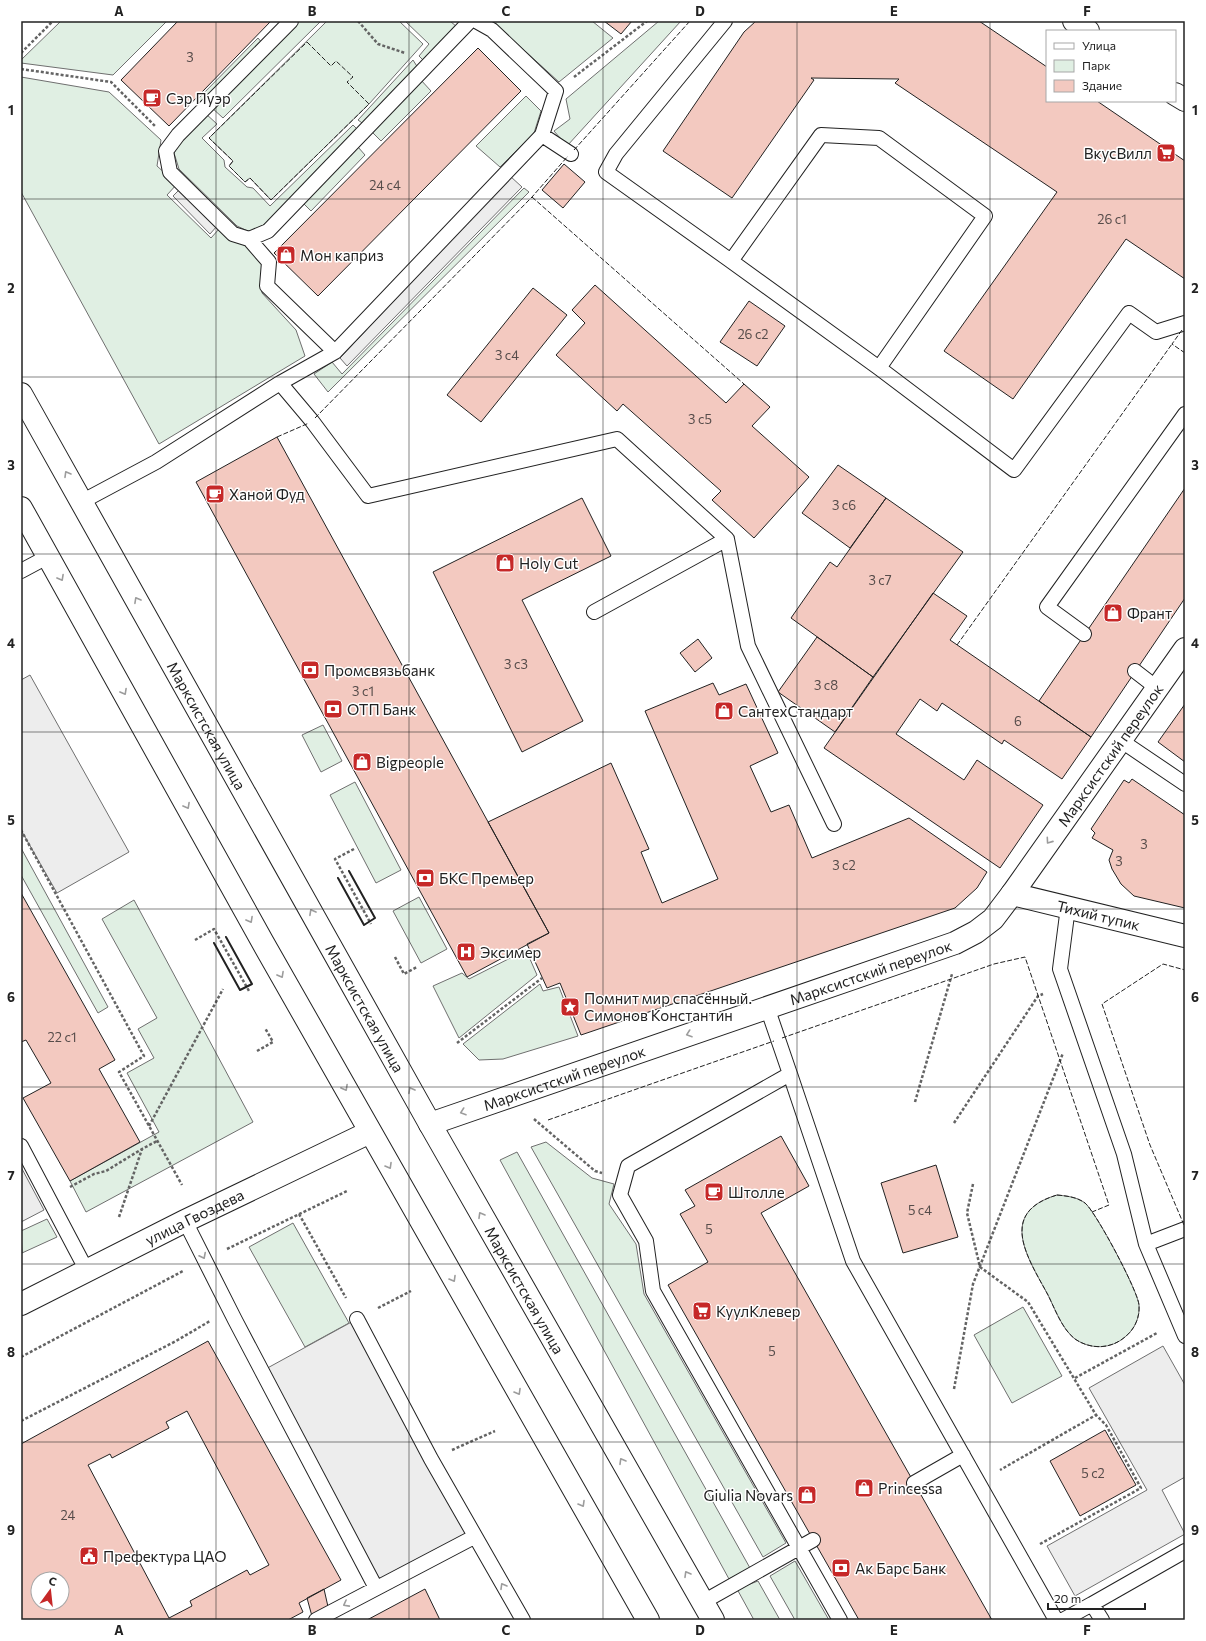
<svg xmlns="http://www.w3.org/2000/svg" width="1206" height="1641" font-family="Commissioner,sans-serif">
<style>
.green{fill:#e0efe3;stroke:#6f6f6f}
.parking{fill:#ededed;stroke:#6f6f6f}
.building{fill:#f3c9c0;stroke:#222;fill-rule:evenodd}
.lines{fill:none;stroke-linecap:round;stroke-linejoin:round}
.lane-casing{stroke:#222;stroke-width:16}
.street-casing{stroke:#222;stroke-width:24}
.secondary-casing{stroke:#222;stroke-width:24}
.primary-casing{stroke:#222;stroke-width:24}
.path{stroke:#646464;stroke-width:2.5;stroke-dasharray:3 2;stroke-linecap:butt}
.lane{stroke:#fff;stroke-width:14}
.street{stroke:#fff;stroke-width:22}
.secondary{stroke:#fff;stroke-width:22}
.primary{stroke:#fff;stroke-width:22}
.fence{stroke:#222;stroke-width:1;stroke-dasharray:5 2;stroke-linecap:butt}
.wall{stroke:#222;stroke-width:2}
.oneway{stroke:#9c9c9c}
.grid{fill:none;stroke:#222;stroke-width:1;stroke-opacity:0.55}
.labels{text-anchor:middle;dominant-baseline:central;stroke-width:3;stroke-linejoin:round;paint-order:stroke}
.number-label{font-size:13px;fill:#564c4a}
.poi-label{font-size:15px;fill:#222;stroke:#fff;text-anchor:start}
.street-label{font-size:15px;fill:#222;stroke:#fff}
.neatline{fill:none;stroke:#222;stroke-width:1.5}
.grid-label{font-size:13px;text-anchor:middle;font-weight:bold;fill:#222}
</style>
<rect width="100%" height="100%" fill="#fff"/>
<!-- green -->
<path class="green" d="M61,21H167L113,75L21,63V60Z
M299,21H321L223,118L211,107Z
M327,21H399L423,44L369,104L271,200L250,178L245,182L229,166L233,161L209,138Z
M405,21H450L457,27L424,61L419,56L429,44Z
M492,21H592L613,38L559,82Z
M659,21H681L567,146L554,131L570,119L566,99Z
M258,38L263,44L202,107L196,101Z
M413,60L418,68L365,125L358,120Z
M21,77L109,92L161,140L157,166L177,184L167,195L211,238L219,229L230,240L247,246L263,266L262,293L296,330L305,356L159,444L21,192Z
M420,79L431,91L381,141L370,130Z
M526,96L541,111L534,133L500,167L476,146Z
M205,113L217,124L202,138L224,160L225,167L247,187L253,188L270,206L353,125L359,131L265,224L250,232L237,226L179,169L174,153L182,138Z
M358,147L365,155L311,211L303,203Z
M524,188L529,192L328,392L314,374L332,362L342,374Z
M323,725L342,761L321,772L302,735Z
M355,782L401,870L376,883L330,795Z
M21,848L108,1007L98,1013L21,875Z
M419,897L447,949L421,963L393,911Z
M134,900L253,1122L86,1212L70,1181L159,1132L127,1073L154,1058L138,1029L157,1018L102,919Z
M526,950L537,975L459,1038L433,986L462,973L469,979Z
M540,984L543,991L559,987L578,1036L503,1059L479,1060L463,1044Z
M546,1142L592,1178L614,1184L609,1204L636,1244L644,1294L786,1543L763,1557L531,1147Z
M517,1152L750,1568L729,1579L500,1160Z
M1057,1195C1067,1196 1077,1197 1085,1203C1096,1212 1138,1291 1139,1305C1140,1317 1135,1329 1125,1337C1111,1349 1091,1350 1075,1339C1062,1329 1055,1309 1048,1295C1028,1258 997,1213 1057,1195Z
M47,1219L57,1237L22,1253L21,1231Z
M293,1223L349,1323L305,1347L249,1247Z
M1023,1307L1062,1376L1012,1403L974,1335Z
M795,1561L829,1620H795L770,1576Z
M758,1581L780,1620H754L737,1589Z"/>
<!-- parking -->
<path class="parking" d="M510,176L522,187L347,366L340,358Z
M180,189L217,226L210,234L173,196Z
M30,675L129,852L57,893L21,830V680Z
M21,1167L44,1210L21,1222Z
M357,1319L474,1537L376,1588L262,1371Z
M1163,1346L1185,1385V1477L1162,1490L1185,1534L1075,1596L1047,1546L1147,1490L1089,1388Z"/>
<!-- building -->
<path class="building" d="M178,21H271L169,126L121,80Z
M604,21H632L621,34Z
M756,21H979L1047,67V101H1097L1185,161V279L1126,239L1013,399L944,351L1057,192L895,83L899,79L811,78L814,80L732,198L663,151L744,32Z
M478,48L521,91L318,296L274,253Z
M564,164L585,182L563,208L542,190Z
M595,285L726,403L744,384L770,407L752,426L809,477L754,538L712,500L721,491L623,404L617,411L556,355L585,323L572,310Z
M533,288L567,315L481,422L447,395Z
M749,301L785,326L757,366L720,342Z
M277,437L549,933L467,977L196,482Z
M838,465L886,498L850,548L802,513Z
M1185,488V598L1091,737L1039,701Z
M582,498L611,556L522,600L583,721L522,752L433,572Z
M886,498L963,552L873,677L791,618L830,562L837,567Z
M933,593L967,616L950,640L1091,737L1062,779L1004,740L1002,744L942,703L937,711L920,699L896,734L964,780L977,760L1043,805L1000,868L824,748Z
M817,637L873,677L835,732L778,692Z
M698,639L712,658L695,672L680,653Z
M713,683L719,695L746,684L778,753L750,766L771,812L789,805L812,858L909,818L987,872L977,888L955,908L581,1035L560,983L547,988L527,944L549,933L488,822L611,763L649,849L641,852L662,903L718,879L645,711Z
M1185,704V762L1158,742Z
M1132,779L1185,815V908L1134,896L1121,884L1112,869L1109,860L1113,850L1092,838L1095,833L1091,829L1124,780L1129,783Z
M21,893L115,1060L99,1069L140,1142L70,1181L23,1098L51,1083L26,1040L21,1042Z
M781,1136L809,1186L761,1213L992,1620H859L668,1285L708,1262L680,1214L695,1206L685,1190Z
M936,1165L958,1237L903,1253L881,1183Z
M208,1341L341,1580L299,1603L303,1612L288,1620H21V1444ZM187,1411L269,1565L250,1575L247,1570L190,1601L192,1606L169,1618L88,1465L110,1454L112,1458L169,1428L166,1422ZM38,1579H62V1603H38Z
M1105,1430L1136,1485L1080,1516L1050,1461Z
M324,1589L331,1620H313L307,1598Z
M425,1589L440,1620H367Z"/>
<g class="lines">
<defs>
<path id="lane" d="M291,21L178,135L166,151L170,172L233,234L249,239L268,231L470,21
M725,21L616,154L606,172L731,261
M542,135L571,154
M249,239L269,262L267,286L335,352
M879,368L985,216L879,138L821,135L731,261L879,368L1014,470L1129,313L1156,332L1185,323
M280,383L312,421L368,496L617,439L727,539L594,612
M83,501L156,462L280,383L335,352L542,135L556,91L492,30L476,21
M727,539L748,646L834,824
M21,571L49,556
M1084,634L1047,607L1185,414
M1135,671L1157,688
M1120,740L1185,784
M1068,907L1060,969L1124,1154L1146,1244L1185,1336
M767,1007L790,1074L628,1166L620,1195L646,1241L653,1291L840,1620
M790,1074L853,1261L1056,1620
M21,1146L87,1271
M185,1221L235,1320L376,1588
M1146,1244L1185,1229
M357,1319L431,1459L523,1620
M914,1483L963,1455
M703,1602L813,1540
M1092,1604L1185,1551
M316,1620L474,1537
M1063,1620L1092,1604L1102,1620"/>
<g id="street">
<path id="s1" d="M1012,894L1185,936"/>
<path id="s2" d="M430,1124L955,943L976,932L993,919L1012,894L1185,649"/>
</g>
<g id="secondary">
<path id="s3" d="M21,1304L185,1221L370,1132"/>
</g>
<g id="primary">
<path d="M1074,21L1088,31"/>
<path d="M1175,94L1185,100"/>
<path id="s4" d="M21,394L430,1124L713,1620"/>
<path d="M21,508L262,941L648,1620"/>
</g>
</defs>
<!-- lane casing -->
<use href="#lane" class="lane-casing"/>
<!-- street casing -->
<use href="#street" class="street-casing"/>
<!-- secondary casing -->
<use href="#secondary" class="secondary-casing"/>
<!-- primary casing -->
<use href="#primary" class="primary-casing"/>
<!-- path -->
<path class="path" d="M358,21L378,44L405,53
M21,53L53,21
M21,69L111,82L155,126
M574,77L647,21
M21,830L144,1056L119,1072L182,1185
M354,849L335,859L371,924
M195,940L214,929L249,991
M395,957L404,974L417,967
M457,1043L542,978
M257,1051L273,1042L265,1028
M915,1102L952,974
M534,1119L595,1171L602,1173
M954,1123L1038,996L1043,994
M149,1126L223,989
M973,1184L967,1213L980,1267L1028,1302L1096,1415L1000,1470
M70,1187L94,1174L106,1171L142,1149
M299,1214L346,1298
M119,1217L142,1149L157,1141
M227,1249L347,1191
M378,1308L411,1291
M21,1357L183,1271
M1075,1378L1157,1333
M954,1389L973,1284L1063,1053
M21,1421L176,1341L210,1321
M452,1450L495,1431
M1040,1544L1141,1488L1106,1425L1096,1415"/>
<!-- lane -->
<use href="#lane" class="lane"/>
<!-- street -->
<use href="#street" class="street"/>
<!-- secondary -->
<use href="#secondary" class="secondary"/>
<!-- primary -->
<use href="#primary" class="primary"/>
<!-- fence -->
<path class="fence" d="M307,42L331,66L336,61L353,77L347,82L369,104L271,200L250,178L245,182L229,166L233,161L209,138Z
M574,150L690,21
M532,197L744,384
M1182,330L1172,344L1185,353
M315,418L532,197L568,156
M277,437L309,423
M957,645L1172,344
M782,1038L994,964L1025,957L1109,1205L1092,1212
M548,1120L774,1041
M1057,1195C1067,1196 1077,1197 1085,1203C1096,1212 1138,1291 1139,1305C1140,1317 1135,1329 1125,1337C1111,1349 1091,1350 1075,1339C1062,1329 1055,1309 1048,1295C1028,1258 997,1213 1057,1195Z
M1184,1225L1150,1145L1102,1004L1163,964L1185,970"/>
<!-- wall -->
<path class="wall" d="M338,878L364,925L375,918L349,871
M214,943L240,990L252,984L226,937"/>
</g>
<!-- one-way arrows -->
<defs><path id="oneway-chevron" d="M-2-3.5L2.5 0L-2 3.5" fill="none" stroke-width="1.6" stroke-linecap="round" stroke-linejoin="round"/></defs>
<g class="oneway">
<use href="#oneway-chevron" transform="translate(67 474) rotate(-120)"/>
<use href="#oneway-chevron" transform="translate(61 578) rotate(61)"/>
<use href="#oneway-chevron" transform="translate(137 600) rotate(-119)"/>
<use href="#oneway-chevron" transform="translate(124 692) rotate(61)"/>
<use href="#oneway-chevron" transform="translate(187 806) rotate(61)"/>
<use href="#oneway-chevron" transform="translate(1049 841) rotate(125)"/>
<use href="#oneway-chevron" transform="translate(312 912) rotate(-119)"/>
<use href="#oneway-chevron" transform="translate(250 920) rotate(61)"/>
<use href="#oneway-chevron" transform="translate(281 975) rotate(61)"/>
<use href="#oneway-chevron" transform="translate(689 1034) rotate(161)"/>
<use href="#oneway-chevron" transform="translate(345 1088) rotate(61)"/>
<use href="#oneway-chevron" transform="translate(411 1090) rotate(-119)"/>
<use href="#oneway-chevron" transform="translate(463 1112) rotate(161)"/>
<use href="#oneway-chevron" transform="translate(389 1166) rotate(60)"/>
<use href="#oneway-chevron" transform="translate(481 1215) rotate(-120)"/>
<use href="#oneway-chevron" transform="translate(203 1256) rotate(63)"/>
<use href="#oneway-chevron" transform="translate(453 1279) rotate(60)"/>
<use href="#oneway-chevron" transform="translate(518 1392) rotate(60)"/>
<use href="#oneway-chevron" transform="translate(622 1461) rotate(-120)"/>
<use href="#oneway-chevron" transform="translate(582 1504) rotate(60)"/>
<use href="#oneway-chevron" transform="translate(687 1574) rotate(-120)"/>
<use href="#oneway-chevron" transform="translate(503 1586) rotate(-120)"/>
<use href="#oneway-chevron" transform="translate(346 1604) rotate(152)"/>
</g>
<!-- grid -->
<path class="grid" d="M216,21V1620M409,21V1620M603,21V1620M797,21V1620M990,21V1620M21,199H1185M21,377H1185M21,554H1185M21,732H1185M21,909H1185M21,1087H1185M21,1264H1185M21,1442H1185"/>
<!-- icons -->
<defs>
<symbol id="cafe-square" viewBox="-11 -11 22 22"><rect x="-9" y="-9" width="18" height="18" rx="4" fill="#c62828" stroke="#fff"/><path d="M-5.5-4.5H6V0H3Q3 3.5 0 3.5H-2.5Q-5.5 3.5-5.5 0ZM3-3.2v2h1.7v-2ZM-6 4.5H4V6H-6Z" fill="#fff"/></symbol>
<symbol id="supermarket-square" viewBox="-11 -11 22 22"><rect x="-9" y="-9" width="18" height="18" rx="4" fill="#c62828" stroke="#fff"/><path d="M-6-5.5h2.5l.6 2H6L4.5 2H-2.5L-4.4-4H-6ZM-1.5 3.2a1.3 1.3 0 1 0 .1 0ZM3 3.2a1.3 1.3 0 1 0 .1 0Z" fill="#fff"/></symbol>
<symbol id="shop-square" viewBox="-11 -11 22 22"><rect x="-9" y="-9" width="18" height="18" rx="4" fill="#c62828" stroke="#fff"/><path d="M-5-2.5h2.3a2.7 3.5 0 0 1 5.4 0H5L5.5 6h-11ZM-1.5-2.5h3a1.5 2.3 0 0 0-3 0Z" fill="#fff"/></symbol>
<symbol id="bank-square" viewBox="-11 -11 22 22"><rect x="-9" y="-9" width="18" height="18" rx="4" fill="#c62828" stroke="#fff"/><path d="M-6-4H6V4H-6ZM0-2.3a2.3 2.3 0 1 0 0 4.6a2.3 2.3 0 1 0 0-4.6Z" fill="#fff"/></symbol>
<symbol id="hospital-square" viewBox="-11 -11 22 22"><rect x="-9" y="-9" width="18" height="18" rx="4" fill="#c62828" stroke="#fff"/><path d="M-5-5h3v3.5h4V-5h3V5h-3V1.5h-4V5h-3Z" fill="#fff"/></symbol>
<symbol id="sight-square" viewBox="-11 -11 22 22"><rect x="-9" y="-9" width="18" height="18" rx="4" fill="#c62828" stroke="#fff"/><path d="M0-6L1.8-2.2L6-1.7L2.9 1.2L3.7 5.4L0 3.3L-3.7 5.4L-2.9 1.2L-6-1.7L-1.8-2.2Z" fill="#fff"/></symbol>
<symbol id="civic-square" viewBox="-11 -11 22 22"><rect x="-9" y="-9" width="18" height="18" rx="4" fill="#c62828" stroke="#fff"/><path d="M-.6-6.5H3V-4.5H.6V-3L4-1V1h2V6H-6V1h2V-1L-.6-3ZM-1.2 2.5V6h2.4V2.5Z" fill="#fff"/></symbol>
</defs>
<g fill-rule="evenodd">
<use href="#cafe-square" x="141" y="87" width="22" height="22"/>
<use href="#supermarket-square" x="1155" y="142" width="22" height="22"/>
<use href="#shop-square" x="275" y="244" width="22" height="22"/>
<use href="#cafe-square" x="204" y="483" width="22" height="22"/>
<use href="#shop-square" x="494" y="552" width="22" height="22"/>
<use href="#shop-square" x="1102" y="602" width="22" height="22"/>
<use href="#bank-square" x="299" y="659" width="22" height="22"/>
<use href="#bank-square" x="322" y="698" width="22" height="22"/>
<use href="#shop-square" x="713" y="700" width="22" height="22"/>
<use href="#shop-square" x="351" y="751" width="22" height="22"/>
<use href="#bank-square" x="414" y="867" width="22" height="22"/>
<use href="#hospital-square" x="455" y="941" width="22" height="22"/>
<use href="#sight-square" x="559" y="996" width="22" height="22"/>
<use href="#cafe-square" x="703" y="1181" width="22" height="22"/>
<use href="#supermarket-square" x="691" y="1300" width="22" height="22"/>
<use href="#shop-square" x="853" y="1477" width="22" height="22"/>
<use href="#shop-square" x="796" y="1484" width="22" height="22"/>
<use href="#civic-square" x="78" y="1545" width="22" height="22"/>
<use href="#bank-square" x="830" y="1557" width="22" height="22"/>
</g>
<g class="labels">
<!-- number labels -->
<g class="number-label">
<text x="190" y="57">3</text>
<text x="385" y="185">24 с4</text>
<text x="1112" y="219">26 с1</text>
<text x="753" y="334">26 с2</text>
<text x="507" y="355">3 с4</text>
<text x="700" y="419">3 с5</text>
<text x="844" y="505">3 с6</text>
<text x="880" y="580">3 с7</text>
<text x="516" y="664">3 с3</text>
<text x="826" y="685">3 с8</text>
<text x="363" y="691">3 с1</text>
<text x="1018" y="721">6</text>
<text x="1144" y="844">3</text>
<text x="1119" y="861">3</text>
<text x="844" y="865">3 с2</text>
<text x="62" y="1037">22 с1</text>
<text x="920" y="1210">5 с4</text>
<text x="709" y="1229">5</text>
<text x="772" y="1351">5</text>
<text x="1093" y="1473">5 с2</text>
<text x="68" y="1515">24</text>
</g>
<!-- poi labels -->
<g class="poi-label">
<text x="166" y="98">Сэр Пуэр</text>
<text x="1152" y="153" text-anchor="end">ВкусВилл</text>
<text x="300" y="255">Мон каприз</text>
<text x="229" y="494">Ханой Фуд</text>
<text x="519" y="563">Holy Cut</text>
<text x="1127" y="613">Франт</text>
<text x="324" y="670">Промсвязьбанк</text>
<text x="347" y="709">ОТП Банк</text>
<text x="738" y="711">СантехСтандарт</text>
<text x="376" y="762">Bigpeople</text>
<text x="439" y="878">БКС Премьер</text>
<text x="480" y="952">Эксимер</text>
<text x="584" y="998">Помнит мир спасённый.<tspan x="584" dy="17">Симонов Константин</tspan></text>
<text x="728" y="1192">Штолле</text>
<text x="716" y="1311">КуулКлевер</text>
<text x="878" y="1488">Princessa</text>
<text x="793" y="1495" text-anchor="end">Giulia Novars</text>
<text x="103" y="1556">Префектура ЦАО</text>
<text x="855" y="1568">Ак Барс Банк</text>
</g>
<!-- street labels -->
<g class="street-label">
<text stroke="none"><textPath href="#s4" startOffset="380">Марксистская улица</textPath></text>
<text stroke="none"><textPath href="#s2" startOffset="802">Марксистский переулок</textPath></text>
<text stroke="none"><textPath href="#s1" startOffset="89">Тихий тупик</textPath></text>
<text stroke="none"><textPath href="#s2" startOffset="466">Марксистский переулок</textPath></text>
<text stroke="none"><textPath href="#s4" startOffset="704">Марксистская улица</textPath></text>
<text stroke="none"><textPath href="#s2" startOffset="142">Марксистский переулок</textPath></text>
<text stroke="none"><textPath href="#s3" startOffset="194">улица Гвоздева</textPath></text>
<text stroke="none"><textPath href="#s4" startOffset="1028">Марксистская улица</textPath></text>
</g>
</g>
<!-- border -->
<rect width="1206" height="1641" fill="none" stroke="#ffffff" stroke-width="44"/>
<!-- legend -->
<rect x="1046" y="30" width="130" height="72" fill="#ffffff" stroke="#a7a7a7"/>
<rect x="1054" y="43" width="20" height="6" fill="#ffffff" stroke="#a7a7a7"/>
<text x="1082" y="50" font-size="12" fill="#222222">Улица</text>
<rect x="1054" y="60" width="20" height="12" fill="#e0efe3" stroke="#a7a7a7"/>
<text x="1082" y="70" font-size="12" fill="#222222">Парк</text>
<rect x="1054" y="80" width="20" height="12" fill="#f3c9c0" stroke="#a7a7a7"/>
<text x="1082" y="90" font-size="12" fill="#222222">Здание</text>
<!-- north arrow -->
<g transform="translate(50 1591) rotate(15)"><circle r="19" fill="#ffffff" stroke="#a7a7a7"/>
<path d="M0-3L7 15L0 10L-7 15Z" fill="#c62828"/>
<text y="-6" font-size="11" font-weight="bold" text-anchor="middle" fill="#222222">С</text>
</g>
<!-- scale -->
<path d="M1048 1603v6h97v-6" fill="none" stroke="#222222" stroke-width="2"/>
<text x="1054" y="1603" font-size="12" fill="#222222" stroke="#ffffff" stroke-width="3" paint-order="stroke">20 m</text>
<rect x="22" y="22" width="1162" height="1597" class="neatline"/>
<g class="grid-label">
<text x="119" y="16">A</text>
<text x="312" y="16">B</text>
<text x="506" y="16">C</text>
<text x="700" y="16">D</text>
<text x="894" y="16">E</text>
<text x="1087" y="16">F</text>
<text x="11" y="115">1</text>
<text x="1195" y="115">1</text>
<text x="11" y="293">2</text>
<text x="1195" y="293">2</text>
<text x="11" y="470">3</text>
<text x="1195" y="470">3</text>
<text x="11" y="648">4</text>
<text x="1195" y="648">4</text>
<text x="11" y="825">5</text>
<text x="1195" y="825">5</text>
<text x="11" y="1002">6</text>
<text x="1195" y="1002">6</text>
<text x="11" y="1180">7</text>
<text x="1195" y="1180">7</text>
<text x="11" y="1357">8</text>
<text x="1195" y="1357">8</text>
<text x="11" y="1535">9</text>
<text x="1195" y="1535">9</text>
<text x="119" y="1635">A</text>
<text x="312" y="1635">B</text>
<text x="506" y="1635">C</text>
<text x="700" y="1635">D</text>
<text x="894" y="1635">E</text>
<text x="1087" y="1635">F</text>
</g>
</svg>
